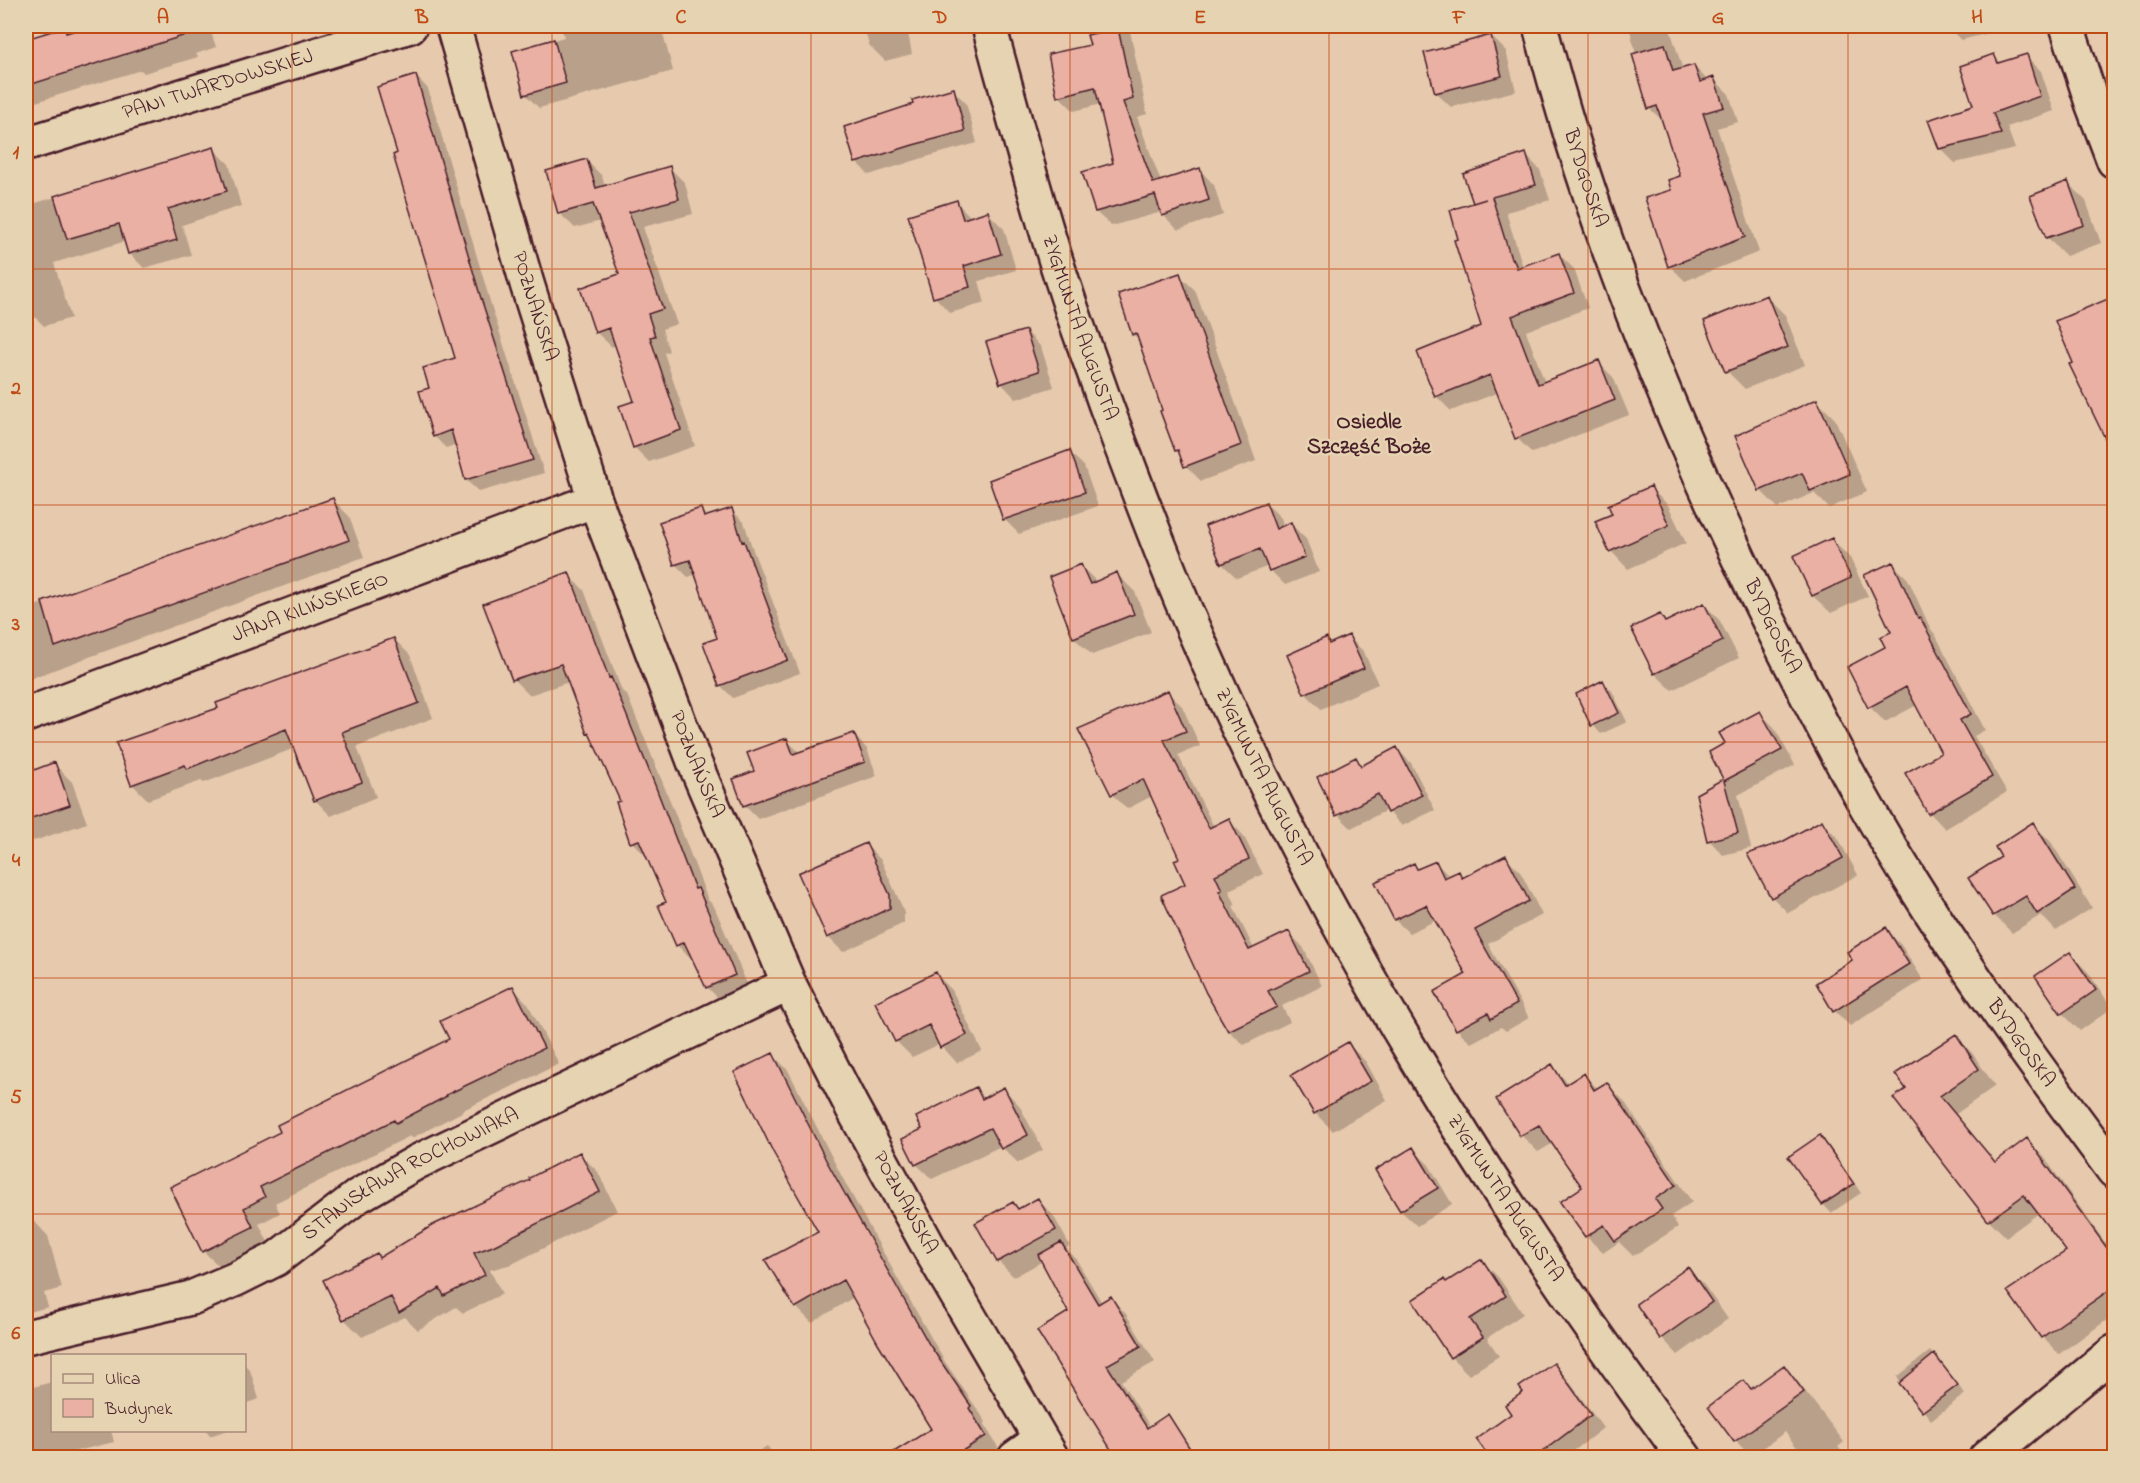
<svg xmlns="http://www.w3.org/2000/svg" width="2140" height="1483" font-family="'Indie Flower',sans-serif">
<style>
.shadow{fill:#0003}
.building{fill:#e9b0a3;stroke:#4a1f2b;stroke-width:1.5}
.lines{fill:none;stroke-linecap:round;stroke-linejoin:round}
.minor-casing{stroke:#4a1f2b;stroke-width:38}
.minor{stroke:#e5d3b1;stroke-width:33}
.grid{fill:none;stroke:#c04a14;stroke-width:1.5;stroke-opacity:0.55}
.labels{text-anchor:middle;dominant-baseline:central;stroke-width:5;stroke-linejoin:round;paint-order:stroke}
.street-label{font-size:21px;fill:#4a1f2b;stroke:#e5d3b1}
.neighbourhood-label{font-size:22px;font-weight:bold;fill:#4a1f2b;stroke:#e5d3b1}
.neatline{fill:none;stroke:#c04a14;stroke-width:2}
.grid-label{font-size:20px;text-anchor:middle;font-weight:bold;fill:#c04a14}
</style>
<rect width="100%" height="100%" fill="#e7c9ad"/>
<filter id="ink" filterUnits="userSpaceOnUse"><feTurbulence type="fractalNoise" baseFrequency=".0167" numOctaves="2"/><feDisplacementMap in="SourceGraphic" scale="12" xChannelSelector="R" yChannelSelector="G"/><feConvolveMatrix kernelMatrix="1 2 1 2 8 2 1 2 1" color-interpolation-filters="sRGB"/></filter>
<g filter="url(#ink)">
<!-- shadow -->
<path class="shadow" d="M89,26H209L216,47L196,54L198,57L144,73L141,70L26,105V41L65,29L68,32Z
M561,26H661L673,71L539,108L525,94L513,52L564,37Z
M864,26H938L908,33L912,54L885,61L869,45Z
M1087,26H1129L1147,114L1137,117L1161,182L1200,170L1214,185L1223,215L1178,230L1163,215L1162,212L1111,226L1096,212L1115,164L1101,104L1074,111L1059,96L1091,46Z
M1375,26H1394L1380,30Z
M1629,26H1669L1683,70L1694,66L1708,81L1714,79L1729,94L1738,122L1717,128L1759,252L1685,281L1670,266L1673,191L1682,177L1665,123L1649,108Z
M1947,26H1987L1989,33L1961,40Z
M1491,36L1506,51L1516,91L1451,107L1436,93L1426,54Z
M1994,56L2001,64L2026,56L2041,71L2054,111L2007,127L2015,149L1955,163L1940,148L1975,106Z
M416,76L428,89L492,308L544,473L479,492L466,480L457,444L446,448L434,436L431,389L457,359L399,154Z
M953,90L966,103L977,143L926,157L869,175L856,162Z
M214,149L229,164L241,206L182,225L191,255L144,268L129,253L126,241L54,263L71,318L44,326L29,311L26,300V206Z
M1526,155L1540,170L1550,200L1506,212L1523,267L1559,254L1574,269L1588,308L1526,331L1545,383L1598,362L1613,377L1629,415L1532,453L1517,438L1499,392L1451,411L1436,396L1483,327L1460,240L1476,203Z
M587,161L602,176L605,187L670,168L685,183L693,214L643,227L677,324L662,329L669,351L664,353L695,446L649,462L634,447L636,402L617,345L612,347L596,332L620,275L601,221L575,228L559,213Z
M2068,183L2086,201L2101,243L2066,256L2048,238L2032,197Z
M956,202L972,218L988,213L1004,229L1016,270L979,281L985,303L950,313L935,297Z
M1179,275L1195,290L1256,461L1201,481L1186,466L1182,456L1176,451L1140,341L1133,334Z
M1767,297L1785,315L1805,365L1745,389L1727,371L1706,322Z
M1026,331L1041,347L1054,387L1016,399L1001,383Z
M1817,401L1835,419L1867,492L1829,508L1814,493L1778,508L1760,490L1737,437Z
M1069,452L1084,466L1098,506L1019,534L1005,520L991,480Z
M1650,488L1668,505L1686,543L1628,569L1611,551L1614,515Z
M333,500L349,516L364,557L26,680V609Z
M1266,503L1281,518L1284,527L1291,524L1306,539L1319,572L1285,585L1270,570L1269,566L1237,578L1222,564Z
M731,509L744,522L754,553L800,673L733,698L720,685L719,639L697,574L688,577L675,564L700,510L708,517Z
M1832,540L1850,558L1868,596L1831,613L1813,596L1795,557Z
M1893,564L1908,579L1931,630L1935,634L1985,730L1974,736L2007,792L1945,829L1930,813L1907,774L1943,754L1917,705L1885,722L1870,707L1893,632Z
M1081,566L1097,582L1117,574L1135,592L1151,632L1092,655L1074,638Z
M568,574L584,590L622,691L627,695L671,803L708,900L714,906L750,991L723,1003L707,987L693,961L677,945L668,903L648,858L632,842L622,802L592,736L589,733L569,682L529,695L513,679Z
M1704,604L1720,621L1739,658L1672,690L1655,674L1633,628L1660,616L1667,623Z
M1349,637L1364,652L1378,684L1321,709L1305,693L1326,639L1331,644Z
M394,639L410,655L433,718L357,747L376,797L331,816L315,800L295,748L204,783L201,781L148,800L132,784L220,708Z
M1603,682L1612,691L1627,722L1601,734L1593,725L1578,695Z
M1167,692L1182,706L1200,746L1178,755L1214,827L1229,820L1243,835L1263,874L1229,890L1236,905L1233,906L1254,949L1289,933L1303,947L1322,986L1282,1006L1290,1022L1244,1045L1229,1031L1181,859L1152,796L1127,809L1112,794Z
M1760,713L1774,727L1795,765L1738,795L1751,848L1723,855L1709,840L1698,794L1725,779L1727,743Z
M854,735L867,749L877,776L758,819L744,805L756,772L787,740L801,754Z
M1397,749L1411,763L1435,810L1402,826L1387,810L1351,828L1338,815L1355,759L1363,767Z
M54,764L72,782L87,823L34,841L26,832V774Z
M1822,822L1838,838L1858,875L1788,913L1772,897L1782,844Z
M2033,824L2051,842L2092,908L2056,931L2041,915L2012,933L1994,915L2003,858Z
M866,845L881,860L904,911V923L843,952L828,937Z
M1506,857L1520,871L1542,915L1488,944L1529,1018L1506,1031L1501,1027L1471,1043L1457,1029L1468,975L1437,920L1409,933L1395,920L1377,883L1414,865L1419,870L1435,862L1450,877L1458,872L1464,878Z
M1885,929L1901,945L1923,980L1850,1026L1835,1011L1854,960Z
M2070,954L2088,972L2112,1008L2080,1031L2062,1013Z
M936,974L952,990L982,1051L957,1063L940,1044L912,1057L896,1041Z
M513,988L528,1004L559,1064L461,1111L462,1112L412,1138L410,1136L275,1203L280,1213L259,1224L268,1242L219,1266L203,1251L282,1132L451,1040Z
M1956,1036L1972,1053L1995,1086L1956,1114L1996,1163L2027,1140L2044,1157L2114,1255V1315L2059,1354L2042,1337L2068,1252L2039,1213L2006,1237L1989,1220L1896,1098L1908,1090Z
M1348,1044L1366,1062L1387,1100L1333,1131L1315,1113Z
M773,1055L788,1070L842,1177L899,1281L945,1362L986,1422L984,1424L1001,1452L992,1458H916L933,1429L854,1297L812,1323L796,1307L768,1261L820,1233Z
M1552,1066L1569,1084L1584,1075L1598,1089L1607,1084L1624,1101L1692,1202L1671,1216L1678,1227L1633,1256L1619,1242L1603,1253L1586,1236L1584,1187L1553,1143L1538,1152L1521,1135Z
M2114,1071V1085L2107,1076Z
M975,1089L985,1099L1004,1089L1019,1105L1043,1150L1018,1163L1001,1146L932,1179L916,1164L924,1130Z
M1820,1137L1828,1145L1861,1193L1831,1213L1823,1204Z
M1413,1149L1429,1165L1452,1204L1417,1226L1401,1211L1377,1171Z
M580,1154L598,1172L617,1211L512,1264L490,1270L502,1294L463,1313L456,1307L418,1330L405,1317L362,1337L344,1319L376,1255L381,1259Z
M1038,1200L1053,1215L1070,1246L1066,1248L1076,1259L1102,1303L1111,1298L1126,1314L1155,1362L1121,1381L1170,1458H1118L1070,1313L1043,1261L1014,1277L998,1261L977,1224L1013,1203L1020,1210Z
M34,1221L48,1236L62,1288L44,1293L48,1307L26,1313V1223Z
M1482,1261L1499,1278L1523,1314L1487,1338L1499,1356L1469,1375L1451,1357L1414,1301L1447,1284Z
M1687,1269L1704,1285L1728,1319L1678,1355L1662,1338L1638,1305Z
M1930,1351L1965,1394L1931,1420L1897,1377Z
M244,1364L250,1370L259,1399L244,1404Z
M1554,1364L1566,1377L1603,1428L1565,1458H1492L1525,1392Z
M1783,1367L1799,1383L1844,1442L1838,1447L1847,1458H1805L1785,1432L1751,1457L1736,1441L1710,1407L1744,1382L1752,1390Z
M52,1382V1430H111L114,1442L48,1458H26V1389Z
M205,1430H227L210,1436Z
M767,1446L777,1458H748Z"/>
<!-- building -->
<path class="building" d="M90,26H194L195,32L26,86V39L65,27L66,33Z
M1118,28L1133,99L1123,102L1153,183L1200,168L1209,200L1162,216L1155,195L1095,212L1082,172L1113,163L1095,87L1057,97L1048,54L1090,45L1087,35Z
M1491,35L1502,76L1435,93L1424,53Z
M554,39L566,83L524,95L512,51Z
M1665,44L1673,71L1694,65L1700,82L1714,77L1724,107L1703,113L1745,237L1668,267L1645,198L1671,190L1668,180L1680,176L1657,106L1648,109L1632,54Z
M1994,54L1998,63L2027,54L2040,96L1993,113L2001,134L1939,149L1928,120L1973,105L1960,66Z
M416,75L480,295L533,460L465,480L451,430L433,437L419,391L429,388L423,368L455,358L393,155L397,153L377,87Z
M954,88L965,131L913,145L855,163L844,127L913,104L912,100Z
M214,147L227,191L168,209L177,240L128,254L119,224L67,239L54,196Z
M1526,153L1536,185L1492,197L1511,259L1513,258L1517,268L1559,253L1574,293L1512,316L1538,384L1599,360L1615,400L1515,439L1490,375L1435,397L1417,352L1481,326L1454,240L1458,239L1450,210L1486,199L1473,203L1463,174Z
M587,159L596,188L670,166L679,199L629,212L663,309L648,314L655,336L650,337L681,430L633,448L619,406L634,401L609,328L595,333L580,288L619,274L593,204L558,214L546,171Z
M2068,181L2084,225L2046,238L2030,196Z
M957,200L963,219L988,211L1001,254L964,266L970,287L933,298L908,215Z
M1180,273L1241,445L1184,467L1178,450L1175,451L1160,411L1162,410L1136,333L1132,335L1118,294Z
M1767,295L1788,347L1725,372L1704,321Z
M2115,296V459L2069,364L2073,363L2055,321Z
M1026,330L1039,371L1000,384L986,342Z
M1817,399L1850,474L1810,491L1802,473L1759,491L1735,436Z
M1070,450L1085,492L1003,520L989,480Z
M1651,486L1669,525L1609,552L1595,521L1612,514L1608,505Z
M333,498L349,540L55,647L42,602Z
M1266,502L1276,529L1291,522L1305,557L1269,571L1260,549L1221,564L1205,526Z
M701,508L704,517L732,508L742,542L744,541L788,660L719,686L703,643L717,638L690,560L674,565L659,522Z
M1832,538L1851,578L1812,596L1793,556Z
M1893,562L1918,618L1920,617L1971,714L1960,720L1992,777L1928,814L1905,773L1941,753L1906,687L1868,708L1847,667L1885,647L1880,637L1891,632L1864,575Z
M1081,564L1090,584L1117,572L1134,614L1073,638L1049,577Z
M569,572L609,678L611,677L655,785L695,889L698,888L735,975L706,988L684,942L676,946L658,905L666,902L639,840L630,843L616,802L620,801L589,733L587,734L561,664L512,680L483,604Z
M1704,603L1723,641L1654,674L1631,628L1660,614L1665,622Z
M1349,635L1364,668L1304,694L1287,655L1327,637L1329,644Z
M394,638L419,703L342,732L362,782L314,801L286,729L187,769L185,765L131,785L116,743L218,708L216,703Z
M1603,680L1619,713L1591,726L1576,694Z
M1168,690L1186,731L1164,740L1209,828L1229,818L1249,859L1215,875L1222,890L1219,891L1249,950L1289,931L1309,971L1268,991L1277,1007L1228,1031L1206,993L1161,895L1185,884L1174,860L1179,858L1143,779L1111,795L1078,729Z
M1760,711L1782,750L1724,781L1738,833L1707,841L1696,794L1723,779L1709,752L1725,743L1719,733Z
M854,733L865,762L743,806L733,779L754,771L747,753L787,738L793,754Z
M1397,747L1422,795L1387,813L1378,794L1336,816L1317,777L1356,757L1361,766Z
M55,762L70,805L26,820V773Z
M1822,820L1843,858L1771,898L1747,854L1782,842Z
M2033,822L2075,889L2037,914L2026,896L1993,916L1968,878L2001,857L1995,847Z
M866,843L890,895V908L827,938L798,873Z
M1506,855L1529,901L1475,930L1517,1004L1491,1019L1488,1013L1456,1030L1434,992L1466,974L1426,905L1394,920L1375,882L1414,863L1417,869L1436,861L1444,878L1459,871L1462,878Z
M1886,927L1909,964L1833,1012L1816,983L1852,960L1847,952Z
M2070,952L2096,990L2061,1014L2035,976Z
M936,972L967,1035L940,1048L929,1025L895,1042L875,1002Z
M513,986L544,1048L446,1095L447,1096L396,1123L394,1120L260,1187L265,1197L244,1208L253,1227L202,1252L170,1187L280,1132L277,1125L449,1039L440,1021Z
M1956,1034L1979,1069L1940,1096L1995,1162L2027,1138L2115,1259V1286L2041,1338L2007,1291L2066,1251L2024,1195L1988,1221L1893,1098L1906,1089L1895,1074Z
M1348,1042L1371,1081L1314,1114L1291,1075Z
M773,1053L826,1160L884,1264L929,1344L971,1406L969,1408L986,1436L951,1458H884L931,1429L878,1343L843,1280L795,1308L765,1260L818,1232L773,1152L734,1072Z
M1552,1064L1565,1085L1584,1073L1594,1090L1607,1082L1676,1185L1655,1199L1662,1209L1615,1241L1604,1225L1585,1237L1560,1202L1582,1187L1539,1125L1520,1136L1496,1099Z
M976,1087L982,1099L1004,1087L1028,1135L1001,1149L990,1128L915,1165L902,1139L922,1129L916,1117Z
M1820,1135L1854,1184L1822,1205L1788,1157Z
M1413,1147L1438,1188L1400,1211L1375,1170Z
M580,1152L600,1192L493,1246L474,1253L485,1275L444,1296L440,1288L399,1313L391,1297L343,1320L323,1280L377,1253L379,1258L433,1225L530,1180L529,1178Z
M1038,1198L1056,1230L997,1262L975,1223L1013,1202L1018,1209Z
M1061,1242L1098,1304L1111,1296L1141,1346L1107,1365L1147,1428L1168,1414L1196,1458H1103L1112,1451L1037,1331L1068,1312L1038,1255Z
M1482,1259L1506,1296L1470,1319L1483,1337L1450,1358L1412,1300L1444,1279L1446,1282Z
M1688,1267L1712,1302L1660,1339L1636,1304Z
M1934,1354L1958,1385L1922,1412L1899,1383Z
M1554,1363L1591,1415L1534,1458H1490L1476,1439L1511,1414L1505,1405L1523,1392L1519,1387Z
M1784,1365L1804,1392L1734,1442L1708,1407L1744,1380L1751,1389Z"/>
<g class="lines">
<defs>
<g id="minor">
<path id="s1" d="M453,26L527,284L595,500L695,764L789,984L852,1107L931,1251L1052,1458"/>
<path id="s2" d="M989,26C1013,113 1036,202 1065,289C1077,327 1092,365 1105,403C1133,478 1161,554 1193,628C1321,924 1493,1199 1685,1458"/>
<path id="s3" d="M1540,26C1593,232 1675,432 1770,623C1814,710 1858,797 1910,879C1973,980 2043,1076 2114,1171"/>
<path d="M2067,26L2092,103L2114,161"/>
<path id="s4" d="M26,144L410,26"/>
<path id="s5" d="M26,715L595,500"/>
<path id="s6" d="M26,1337L191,1298L236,1279L276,1259L358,1196L417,1162L789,984"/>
<path d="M1015,1458L1040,1440"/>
<path d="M1986,1458L2114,1352"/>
</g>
</defs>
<!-- minor casing -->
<use href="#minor" class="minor-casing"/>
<!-- minor -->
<use href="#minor" class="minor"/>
</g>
</g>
<!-- grid -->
<path class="grid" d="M292,26V1458M552,26V1458M811,26V1458M1070,26V1458M1329,26V1458M1588,26V1458M1848,26V1458M26,269H2114M26,505H2114M26,742H2114M26,978H2114M26,1214H2114"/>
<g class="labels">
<!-- street labels -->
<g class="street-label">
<text stroke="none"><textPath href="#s4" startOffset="201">PANI TWARDOWSKIEJ</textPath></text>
<text stroke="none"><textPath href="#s3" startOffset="159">BYDGOSKA</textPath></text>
<text stroke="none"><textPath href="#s1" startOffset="292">POZNAŃSKA</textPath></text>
<text stroke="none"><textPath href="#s2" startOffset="315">ZYGMUNTA AUGUSTA</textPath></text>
<text stroke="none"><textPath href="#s5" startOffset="304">JANA KILIŃSKIEGO</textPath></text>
<text stroke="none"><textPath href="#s3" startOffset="645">BYDGOSKA</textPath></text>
<text stroke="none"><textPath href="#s1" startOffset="778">POZNAŃSKA</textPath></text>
<text stroke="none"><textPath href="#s2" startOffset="801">ZYGMUNTA AUGUSTA</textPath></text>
<text stroke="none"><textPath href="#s3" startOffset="1131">BYDGOSKA</textPath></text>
<text stroke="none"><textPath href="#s6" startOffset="423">STANISŁAWA ROCHOWIAKA</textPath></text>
<text stroke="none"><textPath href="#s2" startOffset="1287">ZYGMUNTA AUGUSTA</textPath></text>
<text stroke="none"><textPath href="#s1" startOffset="1264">POZNAŃSKA</textPath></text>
</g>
<!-- neighbourhood labels -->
<g class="neighbourhood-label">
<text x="1369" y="423">Osiedle<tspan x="1369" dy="25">Szczęść Boże</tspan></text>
</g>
</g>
<!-- margin -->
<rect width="2140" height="1483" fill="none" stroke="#e5d3b1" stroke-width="66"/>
<!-- legend -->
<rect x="51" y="1354" width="195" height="78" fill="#e5d3b1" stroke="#a78b7b" stroke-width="1.5"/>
<rect x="63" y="1374" width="30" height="9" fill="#e5d3b1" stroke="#a78b7b" stroke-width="1.5"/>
<text x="105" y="1384" font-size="18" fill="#4a1f2b">Ulica</text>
<rect x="63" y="1399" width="30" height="18" fill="#e9b0a3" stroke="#a78b7b" stroke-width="1.5"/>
<text x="105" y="1414" font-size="18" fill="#4a1f2b">Budynek</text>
<rect x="33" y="33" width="2074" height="1417" class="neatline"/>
<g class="grid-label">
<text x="163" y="23">A</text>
<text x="422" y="23">B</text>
<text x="681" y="23">C</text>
<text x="940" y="23">D</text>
<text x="1200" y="23">E</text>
<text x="1459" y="23">F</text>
<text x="1718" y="23">G</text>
<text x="1977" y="23">H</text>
<text x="16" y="158">1</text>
<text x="16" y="394">2</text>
<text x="16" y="630">3</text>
<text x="16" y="866">4</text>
<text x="16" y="1103">5</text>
<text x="16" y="1339">6</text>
</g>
</svg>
